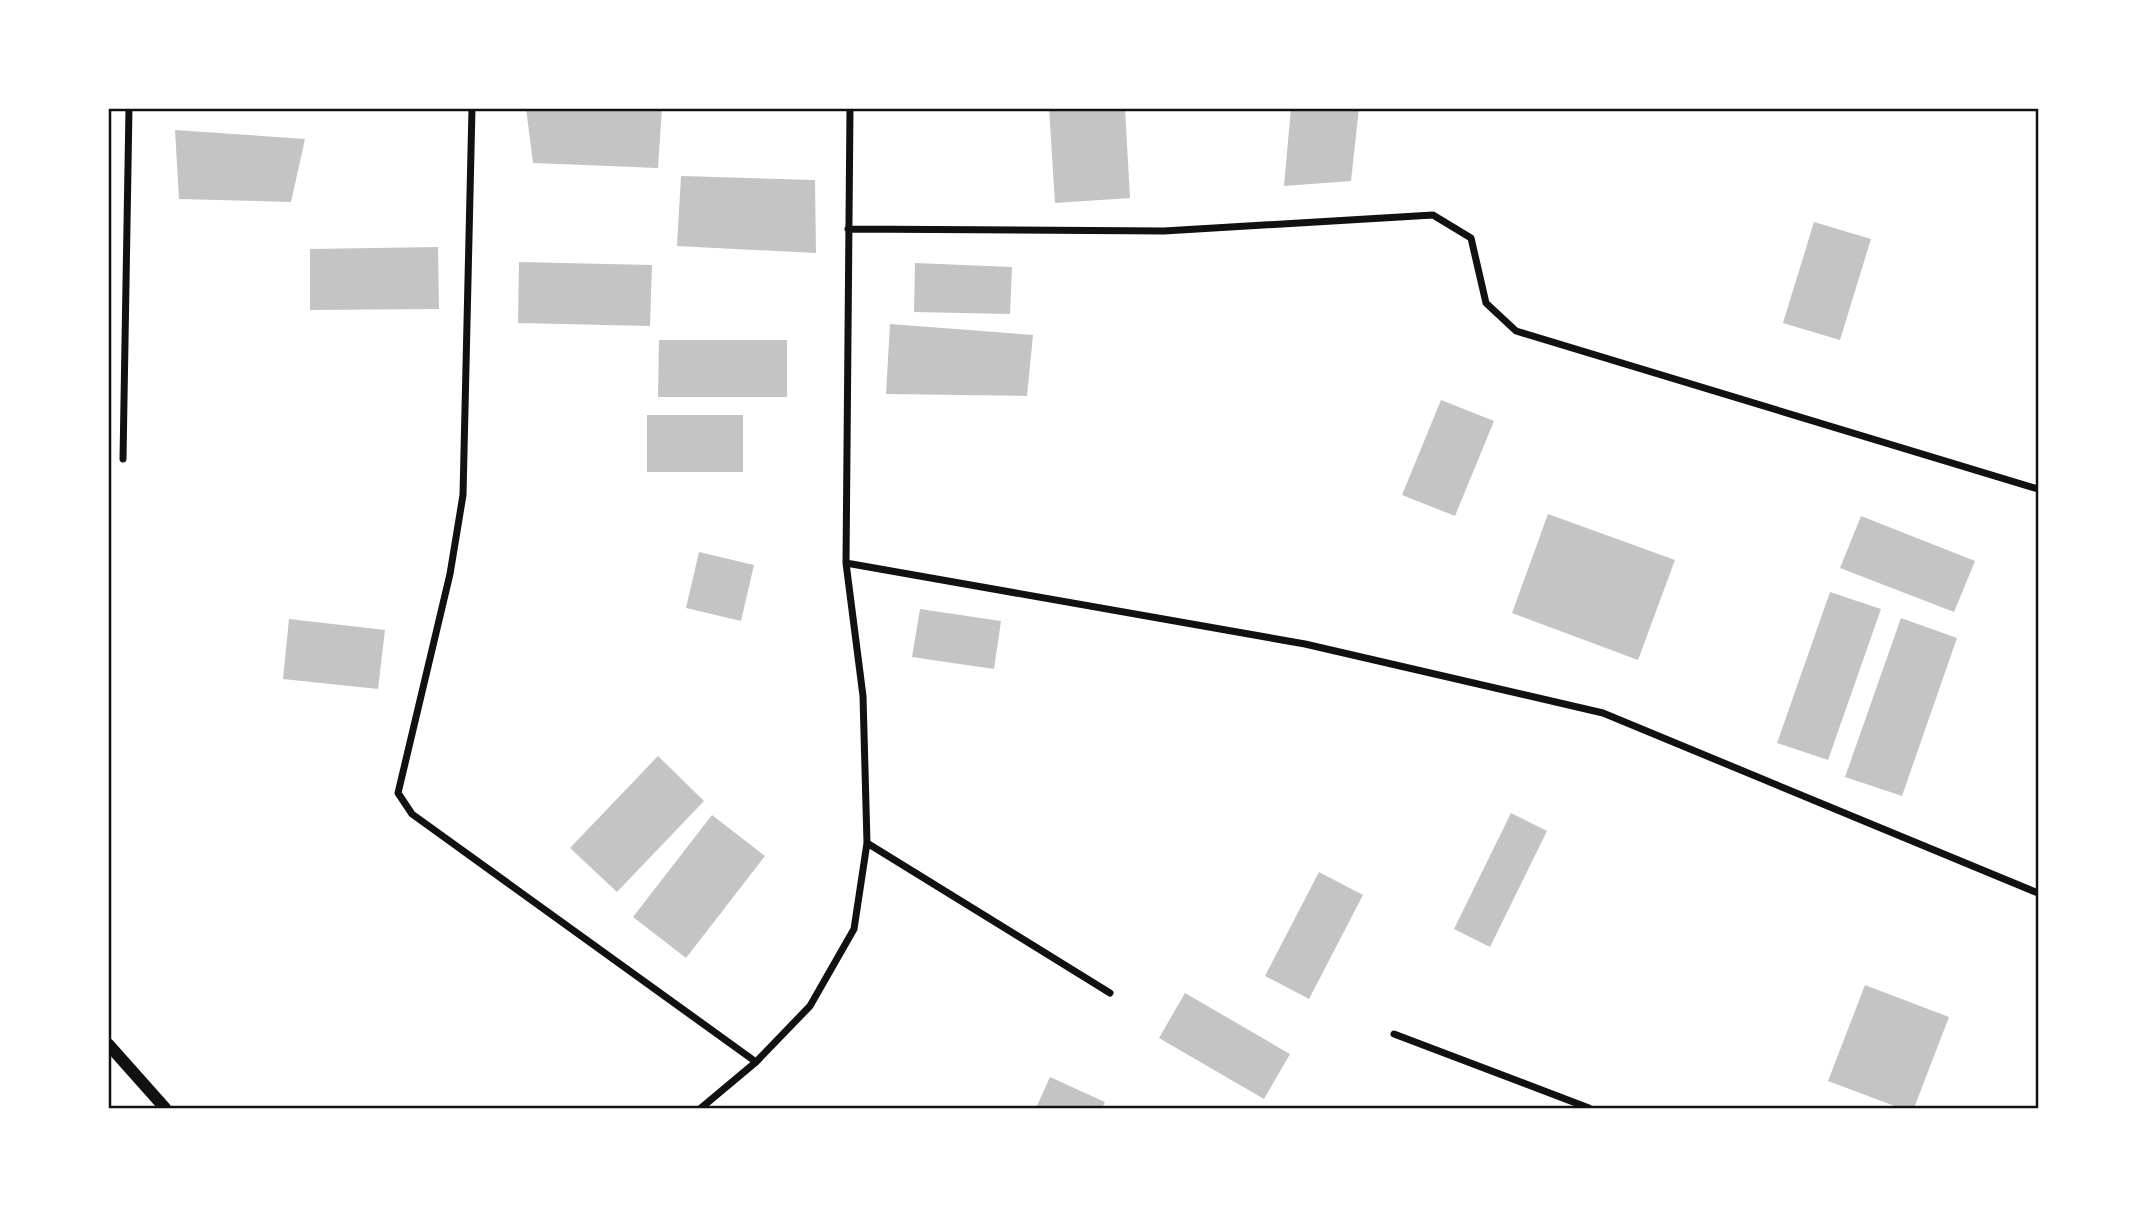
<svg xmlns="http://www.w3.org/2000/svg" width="2147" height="1217" font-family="'PT Sans',sans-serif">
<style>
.building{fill:#c4c4c4}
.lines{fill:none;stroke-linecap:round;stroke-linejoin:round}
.minor{stroke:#111;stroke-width:7}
.tertiary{stroke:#111;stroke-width:12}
.neatline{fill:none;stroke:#111;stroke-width:2.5}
</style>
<rect width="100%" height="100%" fill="#fff"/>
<!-- building -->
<path class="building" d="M526,108H662L658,168L533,163Z
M1049,108H1125L1130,198L1055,203Z
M1291,108H1359L1351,181L1284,186Z
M175,130L305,139L291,202L179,199Z
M681,176L815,180L816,253L677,246Z
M1814,222L1871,239L1840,340L1783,323Z
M438,247L439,309L310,310V249Z
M519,262L652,265L650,326L518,323Z
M915,263L1012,267L1010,314L914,312Z
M890,324L1033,335L1027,396L886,394Z
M659,340H787V397H658Z
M1441,400L1494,421L1455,516L1402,495Z
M647,415H743V472H647Z
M1548,514L1675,560L1638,660L1512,613Z
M1861,516L1975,561L1954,612L1840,568Z
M699,552L754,565L741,621L686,608Z
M1830,592L1881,609L1828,760L1777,743Z
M920,609L1001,621L994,669L912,657Z
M1901,618L1957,638L1902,796L1845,777Z
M289,619L385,630L378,689L283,679Z
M658,756L704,801L617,892L570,848Z
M1511,813L1547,831L1490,947L1454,929Z
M712,815L765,856L686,958L633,917Z
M1319,872L1363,895L1309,999L1265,976Z
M1865,985L1949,1017L1914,1108H1900L1828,1081Z
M1185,993L1290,1054L1264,1099L1159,1038Z
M1050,1077L1105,1102L1102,1108H1036Z"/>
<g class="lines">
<!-- minor -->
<path class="minor" d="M472,108L463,495L450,574L398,793L412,814L756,1062
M848,229L1164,231L1433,215L1471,238L1486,303L1516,331L2038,489
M123,459L129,108
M846,563L1305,644L1603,713L2038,893
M867,843L1110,993
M1394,1034L1589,1108
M701,1108L756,1062L810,1006L854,929L867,843L863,696L846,563L850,108"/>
<!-- tertiary -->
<path class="tertiary" d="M108,1044L165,1108"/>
</g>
<!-- border -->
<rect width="2147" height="1217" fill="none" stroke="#ffffff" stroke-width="220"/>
<rect x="110" y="110" width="1927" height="997" class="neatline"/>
</svg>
